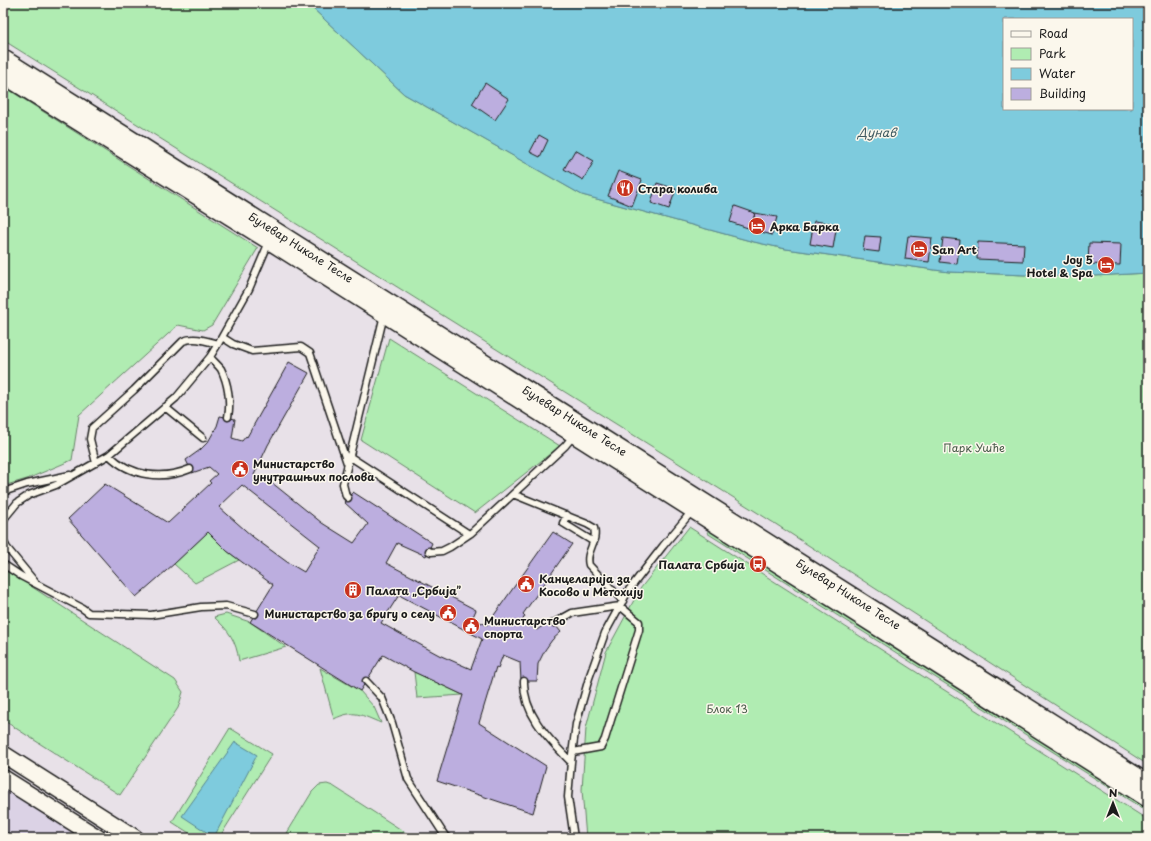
<svg xmlns="http://www.w3.org/2000/svg" width="1151" height="841" font-family="'Playpen Sans',sans-serif">
<style>
.built{fill:#dbd2e5}
.green{fill:#b0ecb2;stroke:#668467}
.water{fill:#7ecbdd;stroke:#578590;fill-rule:evenodd}
.building{fill:#bcaedf;stroke:#1c1c1c;fill-rule:evenodd}
.lines{fill:none;stroke-linecap:round;stroke-linejoin:round}
.service-casing{stroke:#1c1c1c;stroke-width:9}
.secondary-casing{stroke:#1c1c1c;stroke-width:19}
.service{stroke:#fbf7ec;stroke-width:6}
.secondary{stroke:#fbf7ec;stroke-width:16}
.labels{text-anchor:middle;dominant-baseline:central;stroke-width:3;stroke-linejoin:round;paint-order:stroke}
.poi-label{font-size:11px;font-weight:bold;fill:#1c1c1c;stroke:#fbf7ec;text-anchor:start}
.street-label{font-size:11px;fill:#1c1c1c;stroke:#fbf7ec}
.park-label{font-size:11px;fill:#485a49;stroke:#fbf7ec}
.water-label{font-size:12px;font-style:italic;fill:#3e5960;stroke:#fbf7ec}
</style>
<rect width="100%" height="100%" fill="#e8e1e8"/>
<filter id="ink" filterUnits="userSpaceOnUse"><feTurbulence type="fractalNoise" baseFrequency=".025" numOctaves="2"/><feDisplacementMap in="SourceGraphic" scale="8" xChannelSelector="R" yChannelSelector="G"/><feConvolveMatrix kernelMatrix="1 2 1 2 8 2 1 2 1" color-interpolation-filters="sRGB"/></filter>
<g filter="url(#ink)">
<!-- built -->
<path class="built" d="M3,787L84,838H3Z"/>
<!-- green -->
<path class="green" d="M3,3H307L404,94L582,195L754,242L786,249L949,272L1076,277L1148,273V765L774,523L3,40Z
M3,86L258,248L212,325L203,330L178,325L79,415L72,460L27,479L3,486Z
M389,338L560,446L475,513L361,440Z
M689,527L1148,820V838H586L582,790L586,728L606,652L640,589Z
M710,528L1148,805V812L707,533Z
M208,532L227,551L239,560L195,583L174,564Z
M3,568L175,680L183,692L178,708L120,795L3,720Z
M226,614L250,622L286,647L239,661C236,640 229,631 214,617Z
M320,668L360,691L374,707L381,723C361,715 354,709 334,719Z
M414,672L463,695L417,698Z
M230,728L272,754L219,838H197L172,822Z
M327,784L333,786L414,838H284L312,792L319,785Z"/>
<!-- water -->
<path class="water" d="M307,3H1148V273L1076,277L949,272L786,249L754,242L582,195L404,94ZM1004,19H1132V109H1004Z
M235,742L257,755L214,837L182,816Z"/>
<!-- building -->
<path class="building" d="M485,83L509,99L495,120L472,104Z
M539,135L548,140L540,157L530,152Z
M575,150L594,161L583,180L564,169Z
M618,171L642,180L632,206L608,196Z
M657,183L676,189L669,209L651,203Z
M735,206L755,213L751,229L730,222Z
M755,213L777,217L772,235L751,229Z
M814,221L837,224L833,248L810,244Z
M865,236L881,237L879,252L863,250Z
M908,236L932,238L929,262L905,259Z
M943,238L960,240L957,264L940,262Z
M978,242L1024,244L1023,261L977,259Z
M1089,243L1121,244L1120,265L1088,264Z
M289,362L309,373L268,445L254,475L263,482L266,478L322,523L354,543L368,524L344,502L353,492L432,543L426,556L397,543L386,563L476,610L472,619L487,625L553,532L572,544L523,614L525,616L522,621L537,630L551,620L561,632L552,640L545,650L538,664L537,681H521L520,662L503,655L498,668L496,667L479,723L546,766L533,813L437,781L463,695L414,672L383,655L360,691L250,622L273,585L227,551L208,532L174,564L136,597L68,519L105,484L168,523L211,483L209,481L217,474L209,467L192,473L186,460L200,450L208,442L217,426L220,416L235,419L232,438L242,441L246,436L247,437ZM242,485L320,546L304,572L287,562L253,537L219,507ZM399,595L482,639L471,669L439,655L397,632L381,623Z"/>
<g class="lines">
<defs>
<path id="service" d="M222,337L233,344L252,351L301,347L310,353L347,463
M210,357C213,361 218,365 221,369C228,383 231,402 228,417
M165,407L203,438
M109,455C131,477 163,480 190,469
M349,456L469,534
M96,463L90,439L92,428L134,390L183,341C194,336 207,341 218,344
M3,492L27,484L70,475
M513,494L587,524L594,528C598,543 585,551 589,565L623,601
M348,498L346,496L343,484L384,315
M567,515L563,523L594,542
M3,520L17,503L29,495L56,485L109,455L176,398L210,357L218,344L249,289L269,242
M3,541L7,548L35,582
M429,551L431,552L442,551L450,547L471,533L565,446L574,435
M3,564L21,576L82,608L89,613L151,615L201,607L226,606L255,614
M554,623L572,613L620,606L639,622V630L605,739L601,747L573,752
M366,681L382,698L392,723L408,779L445,836L448,838
M524,681C523,715 550,740 571,762
M3,835L8,838
M574,838L568,797L571,762L576,724L589,678L605,633L628,591L663,546L692,511"/>
<g id="secondary">
<path id="s1" d="M3,58L1148,783"/>
<path d="M3,75L269,241L1148,799"/>
<path d="M3,754L135,838"/>
<path d="M3,778L98,838"/>
</g>
</defs>
<!-- service casing -->
<use href="#service" class="service-casing"/>
<!-- secondary casing -->
<use href="#secondary" class="secondary-casing"/>
<!-- service -->
<use href="#service" class="service"/>
<!-- secondary -->
<use href="#secondary" class="secondary"/>
</g>
</g>
<!-- icons -->
<defs>
<symbol id="restaurant-disc" viewBox="-11 -11 22 22"><circle r="9.5" fill="#c8321e" stroke="#fbf7ec"/><path d="M-5-6h1v4h1v-4h1v4h1v-4h1v5L-1.5 .5V6h-2V.5L-5-1ZM5-6V6H3V1.5H1.5Q1.5-4 5-6Z" fill="#fff"/></symbol>
<symbol id="hotel-disc" viewBox="-11 -11 22 22"><circle r="9.5" fill="#c8321e" stroke="#fbf7ec"/><path d="M-6-4.5h1.5V1H6V5H4.5V3h-9V5H-6ZM-4 0a1.8 1.8 0 1 1 3.6 0ZM.5 0V-2.5h3Q6-2.5 6 0Z" fill="#fff"/></symbol>
<symbol id="civic-disc" viewBox="-11 -11 22 22"><circle r="9.5" fill="#c8321e" stroke="#fbf7ec"/><path d="M-.6-6.5H3V-4.5H.6V-3L4-1V1h2V6H-6V1h2V-1L-.6-3ZM-1.2 2.5V6h2.4V2.5Z" fill="#fff"/></symbol>
<symbol id="bus-disc" viewBox="-11 -11 22 22"><circle r="9.5" fill="#c8321e" stroke="#fbf7ec"/><path d="M-5-6H5V4H4V6H2V4H-2V6H-4V4H-5ZM-3.5-4V0h7V-4ZM-3.5 1.2v1.5H-2V1.2ZM2 1.2v1.5H3.5V1.2Z" fill="#fff"/></symbol>
<symbol id="building-disc" viewBox="-11 -11 22 22"><circle r="9.5" fill="#c8321e" stroke="#fbf7ec"/><path d="M-4-6H4V6H1V3H-1V6H-4ZM-2.5-4.3h1.7v1.8h-1.7ZM.8-4.3h1.7v1.8H.8ZM-2.5-1h1.7V.8h-1.7ZM.8-1h1.7V.8H.8Z" fill="#fff"/></symbol>
</defs>
<g fill-rule="evenodd">
<use href="#restaurant-disc" x="615" y="178" width="20" height="20"/>
<use href="#hotel-disc" x="747" y="216" width="20" height="20"/>
<use href="#hotel-disc" x="909" y="239" width="20" height="20"/>
<use href="#hotel-disc" x="1096" y="255" width="20" height="20"/>
<use href="#civic-disc" x="230" y="459" width="20" height="20"/>
<use href="#bus-disc" x="748" y="554" width="20" height="20"/>
<use href="#civic-disc" x="516" y="574" width="20" height="20"/>
<use href="#building-disc" x="343" y="580" width="20" height="20"/>
<use href="#civic-disc" x="438" y="603" width="20" height="20"/>
<use href="#civic-disc" x="461" y="616" width="20" height="20"/>
</g>
<g class="labels">
<!-- poi labels -->
<g class="poi-label">
<text x="638" y="188">Стара колиба</text>
<text x="770" y="226">Арка Барка</text>
<text x="932" y="249">San Art</text>
<text x="1093" y="259" text-anchor="end">Joy 5<tspan x="1093" dy="13">Hotel &amp; Spa</tspan></text>
<text x="253" y="463">Министарство<tspan x="253" dy="13">унутрашњих послова</tspan></text>
<text x="745" y="564" text-anchor="end">Палата Србија</text>
<text x="539" y="578">Канцеларија за<tspan x="539" dy="13">Косово и Метохију</tspan></text>
<text x="366" y="590">Палата „Србија”</text>
<text x="435" y="613" text-anchor="end">Министарство за бригу о селу</text>
<text x="484" y="620">Министарство<tspan x="484" dy="13">спорта</tspan></text>
</g>
<!-- street labels -->
<g class="street-label">
<text stroke="none"><textPath href="#s1" startOffset="353">Булевар Николе Тесле</textPath></text>
<text stroke="none"><textPath href="#s1" startOffset="677">Булевар Николе Тесле</textPath></text>
<text stroke="none"><textPath href="#s1" startOffset="1001">Булевар Николе Тесле</textPath></text>
</g>
<!-- park labels -->
<g class="park-label">
<text x="974" y="447">Парк Ушће</text>
<text x="727" y="708">Блок 13</text>
</g>
<!-- water labels -->
<g class="water-label">
<text x="877" y="132">Дунав</text>
</g>
</g>
<!-- margin -->
<rect width="1151" height="841" fill="none" stroke="#fbf7ec" stroke-width="16"/>
<rect x="8" y="8" width="1135" height="825" fill="none" stroke="#1c1c1c" stroke-width="1.5" filter="url(#ink)"/>
<!-- legend -->
<rect x="1003" y="18" width="130" height="92" fill="#fbf7ec" stroke="#a29f99"/>
<rect x="1011" y="31" width="20" height="6" fill="#fbf7ec" stroke="#a29f99"/>
<text x="1039" y="38" font-size="12" fill="#1c1c1c">Road</text>
<rect x="1011" y="48" width="20" height="12" fill="#b0ecb2" stroke="#a29f99"/>
<text x="1039" y="58" font-size="12" fill="#1c1c1c">Park</text>
<rect x="1011" y="68" width="20" height="12" fill="#7ecbdd" stroke="#a29f99"/>
<text x="1039" y="78" font-size="12" fill="#1c1c1c">Water</text>
<rect x="1011" y="88" width="20" height="12" fill="#bcaedf" stroke="#a29f99"/>
<text x="1039" y="98" font-size="12" fill="#1c1c1c">Building</text>
<!-- north arrow -->
<g transform="translate(1113 803)" stroke="#fbf7ec" stroke-width="3" paint-order="stroke">
<path d="M0-3L7 15L0 10L-7 15Z" fill="#1c1c1c"/>
<text y="-6" font-size="11" font-weight="bold" text-anchor="middle" fill="#1c1c1c">N</text>
</g>
</svg>
